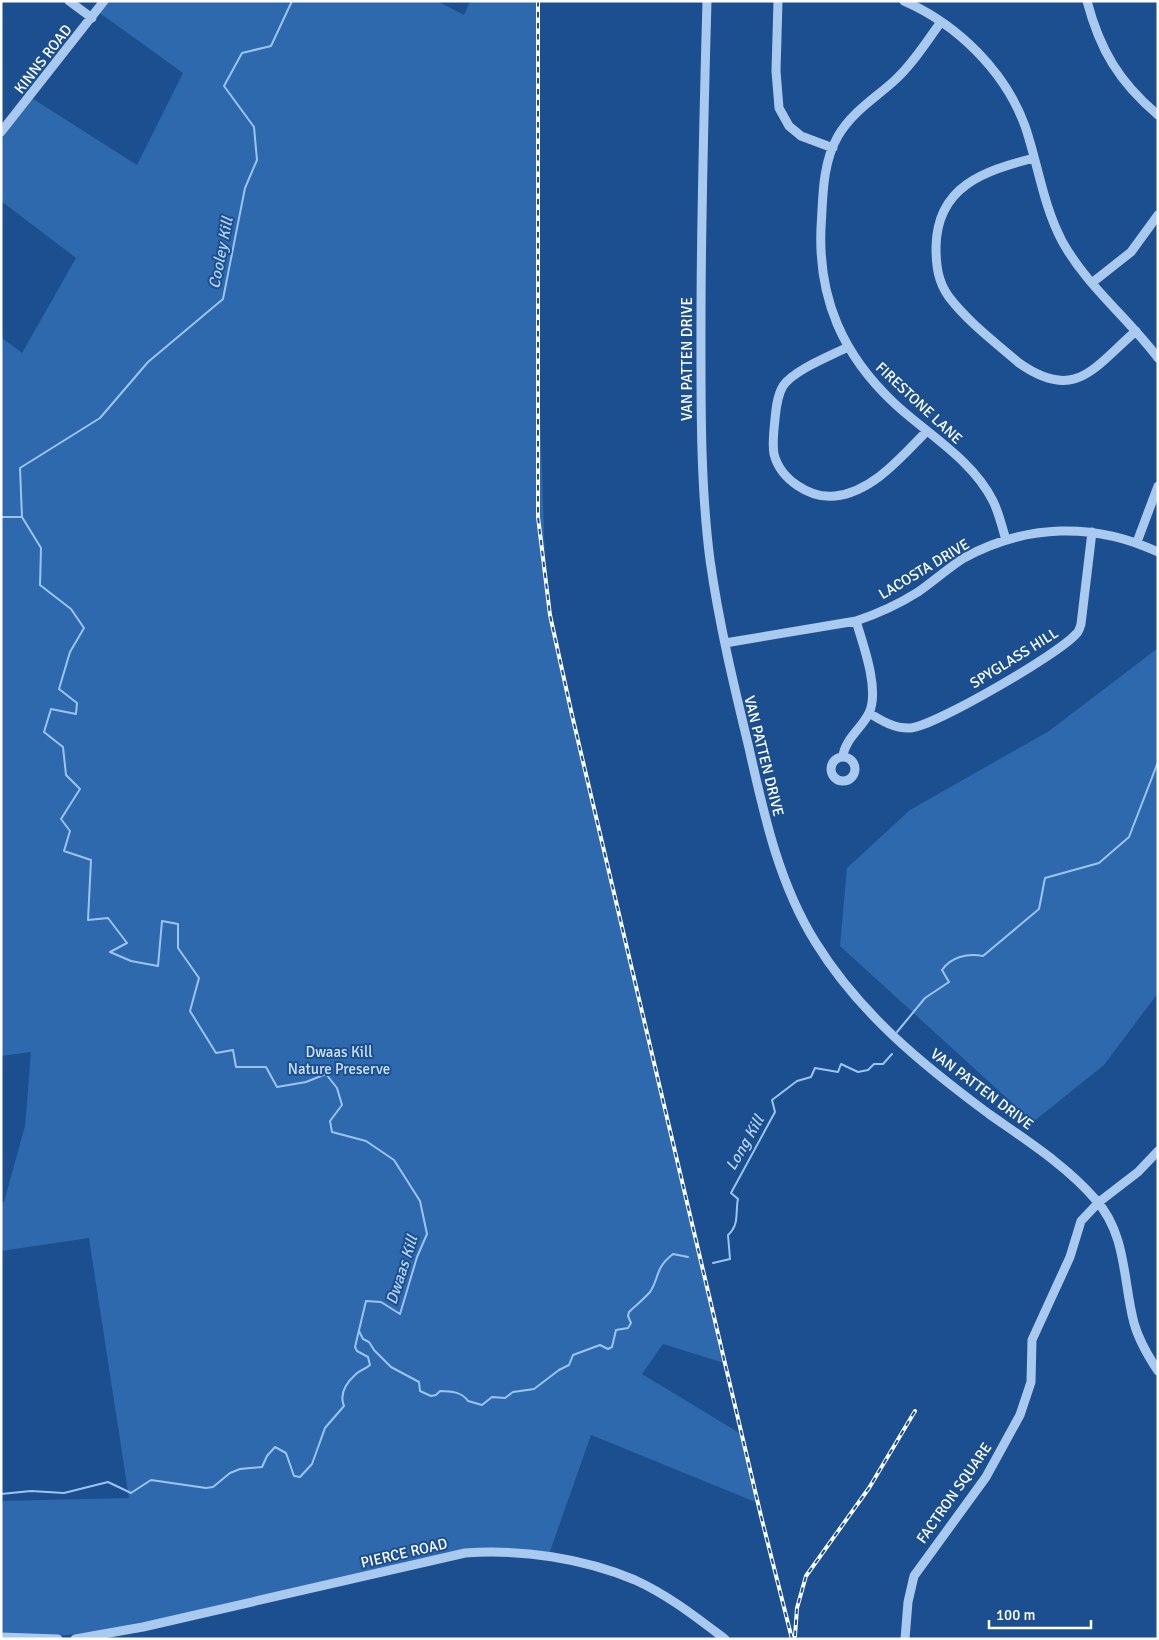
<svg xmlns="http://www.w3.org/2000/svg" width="1159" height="1640" font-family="Signika,sans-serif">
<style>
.green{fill:#2e69ad}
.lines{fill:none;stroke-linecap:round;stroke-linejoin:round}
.stream{stroke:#9cc4f0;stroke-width:2}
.minor{stroke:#a9c9ee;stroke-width:9}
.rail-casing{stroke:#fff;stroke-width:4}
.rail{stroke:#1b4f8f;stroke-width:2;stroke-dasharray:5.5;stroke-linecap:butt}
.labels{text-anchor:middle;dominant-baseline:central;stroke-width:4;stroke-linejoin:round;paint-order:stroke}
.street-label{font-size:15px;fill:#fff;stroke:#1b4f8f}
.park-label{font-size:15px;fill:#cfe3fa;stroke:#1b4f8f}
.water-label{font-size:16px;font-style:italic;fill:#b5d3f5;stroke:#1b4f8f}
</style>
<rect width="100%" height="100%" fill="#1b4f8f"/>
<!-- green -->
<path class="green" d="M104,1H437L464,15L470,1H538L537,319L546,592L578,740L724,1363L663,1344L642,1374L741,1434L758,1503L591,1435L548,1557L482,1550L160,1623L43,1638L1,1637V1501L129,1498L89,1238L1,1251V1203L4,1202L25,1126L31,1052L1,1056V337L22,353L76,258L1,201V132L30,97L137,165L183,73L97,11Z
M1158,648V993L1104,1065L1033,1122L840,946L847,868L910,810L1049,731Z"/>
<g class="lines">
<!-- stream -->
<path class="stream" d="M1,517H21
M897,1032L925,998L949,982L942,970C951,957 967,953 983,956L1039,909L1045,878L1099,863L1129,837L1158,762
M713,1263L730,1259L728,1235C740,1224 735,1212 738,1199L731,1193L775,1112L772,1100L797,1081L811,1077L815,1068L838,1072L841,1064L858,1072L868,1070L874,1064H883L892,1054
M359,1331L363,1339L369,1342L374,1350L391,1367L419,1382L420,1391L431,1396L436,1395L440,1391C451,1391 462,1392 468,1401L482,1405L492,1397L505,1398L513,1392L534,1389L559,1370L569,1365L573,1355L600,1345L608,1349L612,1347L616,1330L628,1328L631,1323L628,1316L629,1312C635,1306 644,1299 650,1292C660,1277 654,1269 673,1254L688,1257
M1,1494L31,1491L64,1493L108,1482L131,1493L151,1480L206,1488L213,1487L230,1473L240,1469L262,1467L267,1456L275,1447L286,1453L294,1476L300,1477L312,1464L325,1428L344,1406C339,1394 346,1383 356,1374C360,1370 366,1369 370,1365L368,1357L357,1351L355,1347L366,1301L381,1302L400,1314L417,1257L427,1234L420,1201L394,1160L366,1141L332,1132L330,1121L342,1105L337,1088L326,1074L306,1082L277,1087L266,1067H236L233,1050L216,1053L190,1011L199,978L178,948V924L162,921L158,966L131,961L110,952L127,943L108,918L88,920L91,860L64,851L70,831L61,819L80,789L66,775L63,747L44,732L51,709L76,714L77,703L59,689L70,652L84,628L71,609L40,585L41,548L22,517L20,468L100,418L148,362L223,299L245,188L257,160L254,127L224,86L242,53L271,46L292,1"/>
<!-- minor -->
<path class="minor" d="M69,1L92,18
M707,1C704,109 701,216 701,323C701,402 700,482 710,560C719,624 734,686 749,748C764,815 779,884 816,943C860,1014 923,1065 989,1114C1026,1140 1067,1166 1096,1200C1127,1235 1123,1282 1134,1323C1139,1341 1148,1356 1158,1371
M778,1L776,71L779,108L789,126L801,136L833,148
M904,1C957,24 1005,71 1025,126C1038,164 1043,205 1062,241C1086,285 1128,318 1158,358
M1087,1C1100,50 1119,82 1158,115
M941,22C926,42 913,64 894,81C874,99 852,112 838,136C822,164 823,197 821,228C818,299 843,355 894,403C927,434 972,459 993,501C999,513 1002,527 1006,540
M1,132L104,1
M1034,158C984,171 937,186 936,247C936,266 938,282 949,297C968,322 996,343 1019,363C1076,403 1094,367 1136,331
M1093,282L1131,252L1158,215
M848,347C830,356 794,370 783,386C777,396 776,409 775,419C774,430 772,443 774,454C780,479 810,499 835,496C873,492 902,456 927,431
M1137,542L1158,486
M725,643L856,621C877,614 899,604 918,592C934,581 948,568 964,558C1026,524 1094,522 1158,552
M869,713C882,721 895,729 911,728C936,725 1059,654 1076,634C1079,632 1080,627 1081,624L1092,532
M843,756C845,739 862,728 869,713C880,690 863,644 856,621
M831 769a12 12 0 1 1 24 0a12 12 0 1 1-24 0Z
M1,1637L58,1639
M75,1639L143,1627L465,1553C521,1549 583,1558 635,1580C668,1595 696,1617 725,1639
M905,1639L908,1602L914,1576L986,1477L1020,1415L1031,1382L1032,1340L1070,1257L1081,1221L1099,1202L1138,1172L1158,1151"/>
<defs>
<path id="rail" d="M538,1V517L550,615L572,715L761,1516L792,1639
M795,1636L797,1608L806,1576L869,1488L915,1411"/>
</defs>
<!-- rail casing -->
<use href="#rail" class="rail-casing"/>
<!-- rail -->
<use href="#rail" class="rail"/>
</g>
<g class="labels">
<!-- street labels -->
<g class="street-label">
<text transform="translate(43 59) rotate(-52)">KINNS ROAD</text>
<text transform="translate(687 359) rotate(-90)">VAN PATTEN DRIVE</text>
<text transform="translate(919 403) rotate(43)">FIRESTONE LANE</text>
<text transform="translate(924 569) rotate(-31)">LACOSTA DRIVE</text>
<text transform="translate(1014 658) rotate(-32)">SPYGLASS HILL</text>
<text transform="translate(764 756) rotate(76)">VAN PATTEN DRIVE</text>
<text transform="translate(982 1089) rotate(37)">VAN PATTEN DRIVE</text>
<text transform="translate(954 1493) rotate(-55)">FACTRON SQUARE</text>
<text transform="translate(404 1553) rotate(-13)">PIERCE ROAD</text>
</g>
<!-- park labels -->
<g class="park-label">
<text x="339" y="1052">Dwaas Kill<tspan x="339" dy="17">Nature Preserve</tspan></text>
</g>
<!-- water labels -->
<g class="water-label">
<text transform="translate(221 253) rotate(-79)">Cooley Kill</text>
<text transform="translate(745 1143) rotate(-60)">Long Kill</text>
<text transform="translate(402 1270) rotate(-72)">Dwaas Kill</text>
</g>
</g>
<!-- border -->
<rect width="1159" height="1640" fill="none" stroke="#ffffff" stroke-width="5"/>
<!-- scale -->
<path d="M989 1620v8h102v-8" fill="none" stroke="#ffffff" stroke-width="2.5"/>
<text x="996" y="1620" font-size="15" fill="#ffffff" stroke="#1b4f8f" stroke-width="4" paint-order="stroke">100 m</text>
</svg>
